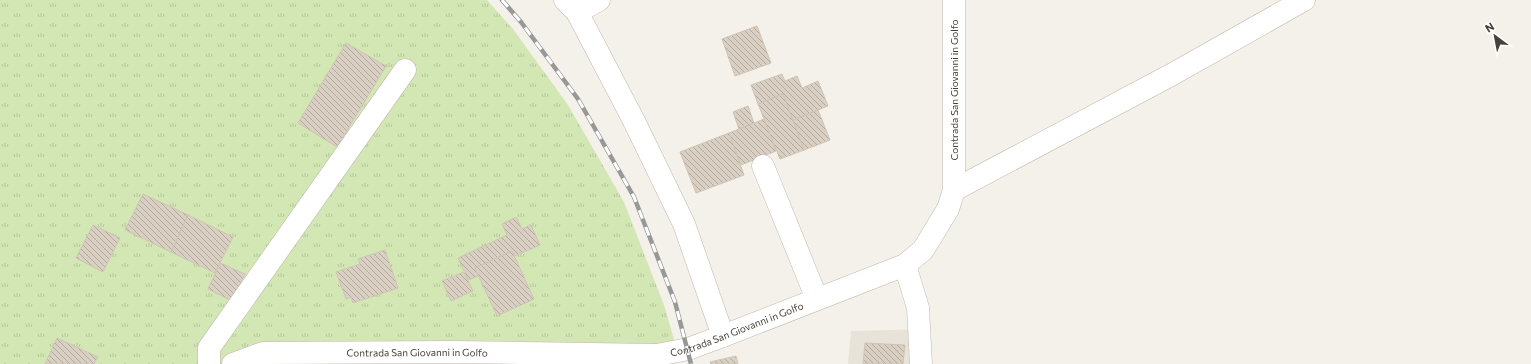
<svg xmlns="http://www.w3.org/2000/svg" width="1531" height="364" font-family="Commissioner,sans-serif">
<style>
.residential{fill:#e8e3d8}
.grass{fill:url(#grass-tufts)}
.building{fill:url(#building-back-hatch);stroke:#d0c4b3}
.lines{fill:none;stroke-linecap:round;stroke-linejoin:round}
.minor-casing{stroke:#c0b8ad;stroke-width:23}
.minor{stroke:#fff;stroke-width:22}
.rail-casing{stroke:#989898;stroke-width:4.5}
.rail{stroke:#fff;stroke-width:3;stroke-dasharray:9;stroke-linecap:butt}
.labels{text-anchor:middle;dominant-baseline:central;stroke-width:4;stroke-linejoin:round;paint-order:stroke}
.street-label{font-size:10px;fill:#484138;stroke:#fff}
</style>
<defs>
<pattern id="grass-tufts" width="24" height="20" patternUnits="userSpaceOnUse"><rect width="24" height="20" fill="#d2e7b4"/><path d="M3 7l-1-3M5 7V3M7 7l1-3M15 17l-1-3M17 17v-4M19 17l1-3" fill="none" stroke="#b6c79c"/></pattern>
<pattern id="building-back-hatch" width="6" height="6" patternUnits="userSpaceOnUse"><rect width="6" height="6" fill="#d9cfc3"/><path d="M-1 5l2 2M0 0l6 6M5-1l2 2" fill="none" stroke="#b2aa9f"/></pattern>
</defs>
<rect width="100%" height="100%" fill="#f4f1ea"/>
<!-- residential -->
<path class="residential" d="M930,329L932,364H848L851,331Z"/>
<!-- grass -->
<path class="grass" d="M0,0H487L513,29L568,105L624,202L664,305L676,346L223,364H0Z"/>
<!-- building -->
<path class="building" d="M757,26L771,63L735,76L722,39Z
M346,43L386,66L337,147L298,123Z
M782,74L785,81L797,76L802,88L818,81L828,106L793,120L783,94L758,104L751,85Z
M783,94L804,150L780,159L758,104Z
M748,106L754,123L739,129L733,112Z
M818,110L830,140L804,150L793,120Z
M764,119L776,151L741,165L729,133Z
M729,133L744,175L696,193L680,152Z
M143,194L188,215L171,252L125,230Z
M188,215L233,237L215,273L171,252Z
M516,217L522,229L531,225L540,245L515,256L512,251L475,268L478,276L468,280L458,258L507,235L502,224Z
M93,225L120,238L103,272L76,258Z
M385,250L398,288L353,303L351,297L346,299L336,272L360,264L358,259Z
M512,251L534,299L497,316L475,268Z
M220,263L245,274L232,301L208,289Z
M464,272L473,291L451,301L442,281Z
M57,338L98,357L94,364H45Z
M865,343L905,345L903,364H863Z
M736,356L738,364H711L710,362Z"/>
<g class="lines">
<defs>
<g id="minor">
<path d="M565,0L577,12L634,121L684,224L723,336"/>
<path d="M577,12L599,0"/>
<path d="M763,166L817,299"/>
<path d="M954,190L1171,75L1304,0"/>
<path d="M905,265L918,308L921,364"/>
<path d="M209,364V348L405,70"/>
<path id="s1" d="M233,364L263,353L455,352L657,355L688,349L723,336L905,265L923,250L948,209L954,190V0"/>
</g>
</defs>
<!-- minor casing -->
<use href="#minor" class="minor-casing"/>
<!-- minor -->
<use href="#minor" class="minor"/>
<defs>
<path id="rail" d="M502,0L521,22L578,99L634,197L675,302L691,364"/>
</defs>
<!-- rail casing -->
<use href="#rail" class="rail-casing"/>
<!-- rail -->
<use href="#rail" class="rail"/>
</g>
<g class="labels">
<!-- street labels -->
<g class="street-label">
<text transform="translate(954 90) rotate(-90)">Contrada San Giovanni in Golfo</text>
<text stroke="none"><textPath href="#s1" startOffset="510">Contrada San Giovanni in Golfo</textPath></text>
<text stroke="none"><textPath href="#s1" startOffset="186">Contrada San Giovanni in Golfo</textPath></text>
</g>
</g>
<!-- north arrow -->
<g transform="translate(1495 36) rotate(328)" stroke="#ffffff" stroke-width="3" paint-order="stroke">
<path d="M0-3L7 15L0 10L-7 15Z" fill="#484138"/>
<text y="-6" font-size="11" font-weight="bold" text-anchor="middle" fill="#484138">N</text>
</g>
</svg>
